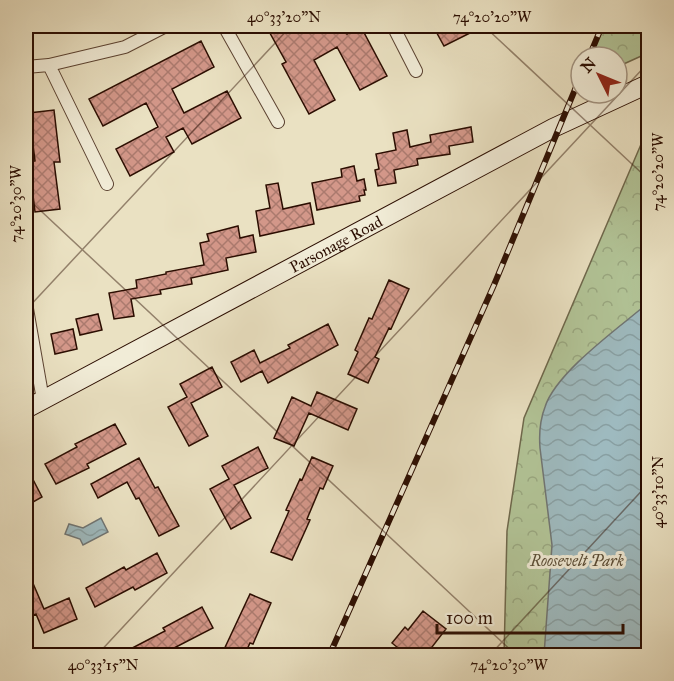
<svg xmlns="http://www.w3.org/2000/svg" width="674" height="681" font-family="'IM FELL Great Primer',serif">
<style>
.forest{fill:url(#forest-crowns);stroke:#6e684c;stroke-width:1.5}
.water{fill:url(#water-waves);stroke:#707573;stroke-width:1.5}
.building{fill:url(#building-cross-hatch);stroke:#2b0d01;stroke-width:1.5}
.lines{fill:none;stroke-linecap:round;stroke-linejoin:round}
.street-casing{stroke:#5b4231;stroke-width:14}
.secondary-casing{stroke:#2b0d01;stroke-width:20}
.street{stroke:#f1ecd7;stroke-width:12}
.secondary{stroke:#f1ecd7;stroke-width:18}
.rail-casing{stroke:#2b0d01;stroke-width:6}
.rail{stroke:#f1ecd7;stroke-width:4;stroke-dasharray:11;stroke-linecap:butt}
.ticks{fill:none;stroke:#2b0d01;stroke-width:1.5;stroke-opacity:0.45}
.labels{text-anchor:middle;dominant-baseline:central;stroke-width:6;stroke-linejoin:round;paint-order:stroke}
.street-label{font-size:16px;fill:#2b0d01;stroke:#f1ecd7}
.park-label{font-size:16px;font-style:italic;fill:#5a4d36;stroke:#f1ecd7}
.neatline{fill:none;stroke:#2b0d01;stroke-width:2}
.ticks-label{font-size:15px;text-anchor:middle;fill:#2b0d01}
</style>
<defs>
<pattern id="forest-crowns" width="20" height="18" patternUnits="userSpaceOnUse" patternTransform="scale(1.5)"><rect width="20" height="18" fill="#b2c497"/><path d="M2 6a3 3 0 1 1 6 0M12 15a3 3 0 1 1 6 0" fill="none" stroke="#99a780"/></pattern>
<pattern id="water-waves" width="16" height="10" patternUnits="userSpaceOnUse" patternTransform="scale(1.5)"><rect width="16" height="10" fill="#9ebabf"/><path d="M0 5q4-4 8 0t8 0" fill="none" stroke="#889fa2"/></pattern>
<pattern id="building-cross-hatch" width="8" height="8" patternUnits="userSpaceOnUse" patternTransform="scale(1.5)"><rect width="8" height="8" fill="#d39789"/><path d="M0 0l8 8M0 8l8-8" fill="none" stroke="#ab7a6e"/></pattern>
</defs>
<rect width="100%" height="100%" fill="#eae1c2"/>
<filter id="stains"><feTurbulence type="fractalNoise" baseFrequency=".00333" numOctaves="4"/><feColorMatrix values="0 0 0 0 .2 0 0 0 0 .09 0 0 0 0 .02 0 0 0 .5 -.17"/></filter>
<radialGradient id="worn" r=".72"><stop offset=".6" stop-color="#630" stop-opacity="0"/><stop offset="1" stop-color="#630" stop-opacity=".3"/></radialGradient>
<!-- forest -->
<path class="forest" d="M598,26H648V53L617,67V57H593Z
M648,128V655L504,656L507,531L524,418Z"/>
<!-- water -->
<path class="water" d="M648,303V655H544L552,545L540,448C539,435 540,420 545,407C556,372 620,327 648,303Z
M101,518L108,532L83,545L80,539L65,534L69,524L83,528Z"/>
<!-- building -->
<path class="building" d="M266,26H301L303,30L312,26H342L347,34L361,27L387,76L360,90L337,47L314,60L335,100L309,114L282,64L286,62Z
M433,26H484L444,46Z
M201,41L214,67L172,89L184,113L227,91L241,118L192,144L183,128L166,137L174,152L130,176L116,149L158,127L146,103L103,126L89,99Z
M54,110L60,162H54L60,209L35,212L29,162L35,161L29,113Z
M471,127L473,142L449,146L450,154L417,159L418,165L394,170L396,183L378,186L375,170L379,169L376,154L396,150L393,133L407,130L410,147L431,142L430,135Z
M354,166L357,181L364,179L366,190H364L365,195L359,196L360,201L317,210L312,183L342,177L341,169Z
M278,183L283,209L310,203L314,224L260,236L256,211L270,208L266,185Z
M238,226L240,238L253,235L256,252L226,258L228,270L191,278L192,284L160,290L161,294L131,299L134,316L114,319L109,293L137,288L136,280L166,274V272L204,265L200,243L209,241L207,234Z
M389,280L409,289L391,329L389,328L375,357L379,359L368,383L348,374L358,352L355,350L369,318L372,319Z
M98,314L102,330L80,335L76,319Z
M328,324L338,345L268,383L262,371L241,382L231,362L254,350L260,363L290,348L288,345Z
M73,329L77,349L55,354L51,334Z
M212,367L222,387L191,403L208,436L189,446L168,407L187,397L180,384Z
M317,392L357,409L348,430L309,413L294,446L274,438L292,397L311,406Z
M115,424L126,444L87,464L89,468L56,484L45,464L77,447L75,444Z
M258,447L268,468L234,485L251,518L231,529L210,489L229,479L222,466Z
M312,457L333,466L323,489L320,488L307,519L310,520L292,560L271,552L289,511L286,510L300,479L302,480Z
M139,458L155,488L158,487L179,526L159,536L139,498L136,499L127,482L98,498L91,484Z
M26,466L42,497L26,506Z
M157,553L167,573L135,590L133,587L95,607L86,588L124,567L126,570Z
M26,567L44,609L69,598L77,619L44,633L36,614L26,619Z
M250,594L271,603L253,644L250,643L244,656H221Z
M202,607L213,628L174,648L176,650L166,656H117L165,631L163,628Z
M423,611L446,629L425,656H408L392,643L405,627L408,630Z"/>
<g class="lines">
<defs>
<path id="street" d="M224,26L278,122
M393,26L416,71
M49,65L107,184
M26,67L49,65L125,47L166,26
M26,303L43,400"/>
<g id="secondary">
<path id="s1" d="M26,409L553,128L648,84"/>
</g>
</defs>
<!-- street casing -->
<use href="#street" class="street-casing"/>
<!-- secondary casing -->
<use href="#secondary" class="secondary-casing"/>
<!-- street -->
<use href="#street" class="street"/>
<!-- secondary -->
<use href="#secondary" class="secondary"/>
<defs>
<path id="rail" d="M589,57L602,26
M329,656L494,285L581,75"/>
</defs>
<!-- rail casing -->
<use href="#rail" class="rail-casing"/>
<!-- rail -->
<use href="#rail" class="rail"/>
</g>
<!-- ticks -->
<path class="ticks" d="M484,26L648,179M26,197L517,656M26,310L291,26M96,656L648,63M489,656L648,484"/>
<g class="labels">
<!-- street labels -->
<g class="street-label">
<text stroke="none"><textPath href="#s1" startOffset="351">Parsonage Road</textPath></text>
</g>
<!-- park labels -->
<g class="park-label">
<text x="577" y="560">Roosevelt Park</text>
</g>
</g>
<!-- margin -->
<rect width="674" height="681" fill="none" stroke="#eae1c2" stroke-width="66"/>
<!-- north arrow -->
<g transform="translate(599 75) rotate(313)"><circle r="28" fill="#f1ecd7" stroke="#a29381" stroke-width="1.5"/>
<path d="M0-4.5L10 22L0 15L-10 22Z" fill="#8f2418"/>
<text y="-9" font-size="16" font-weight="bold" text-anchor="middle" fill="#2b0d01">N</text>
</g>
<!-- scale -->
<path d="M437 624v9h186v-9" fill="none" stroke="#2b0d01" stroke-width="3"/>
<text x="446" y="624" font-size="18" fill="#2b0d01" stroke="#f1ecd7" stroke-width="4.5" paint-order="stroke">100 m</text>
<rect x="33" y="33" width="608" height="615" class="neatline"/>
<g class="ticks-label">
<text x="284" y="22">40°33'20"N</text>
<text x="492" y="22">74°20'20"W</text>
<text transform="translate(658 172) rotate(-90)" y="5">74°20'20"W</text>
<text transform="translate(16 204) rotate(-90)" y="5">74°20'30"W</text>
<text transform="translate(658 492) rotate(-90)" y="5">40°33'10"N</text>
<text x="103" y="670">40°33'15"N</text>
<text x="509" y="670">74°20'30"W</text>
</g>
<rect width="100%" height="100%" filter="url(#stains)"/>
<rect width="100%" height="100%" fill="url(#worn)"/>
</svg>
